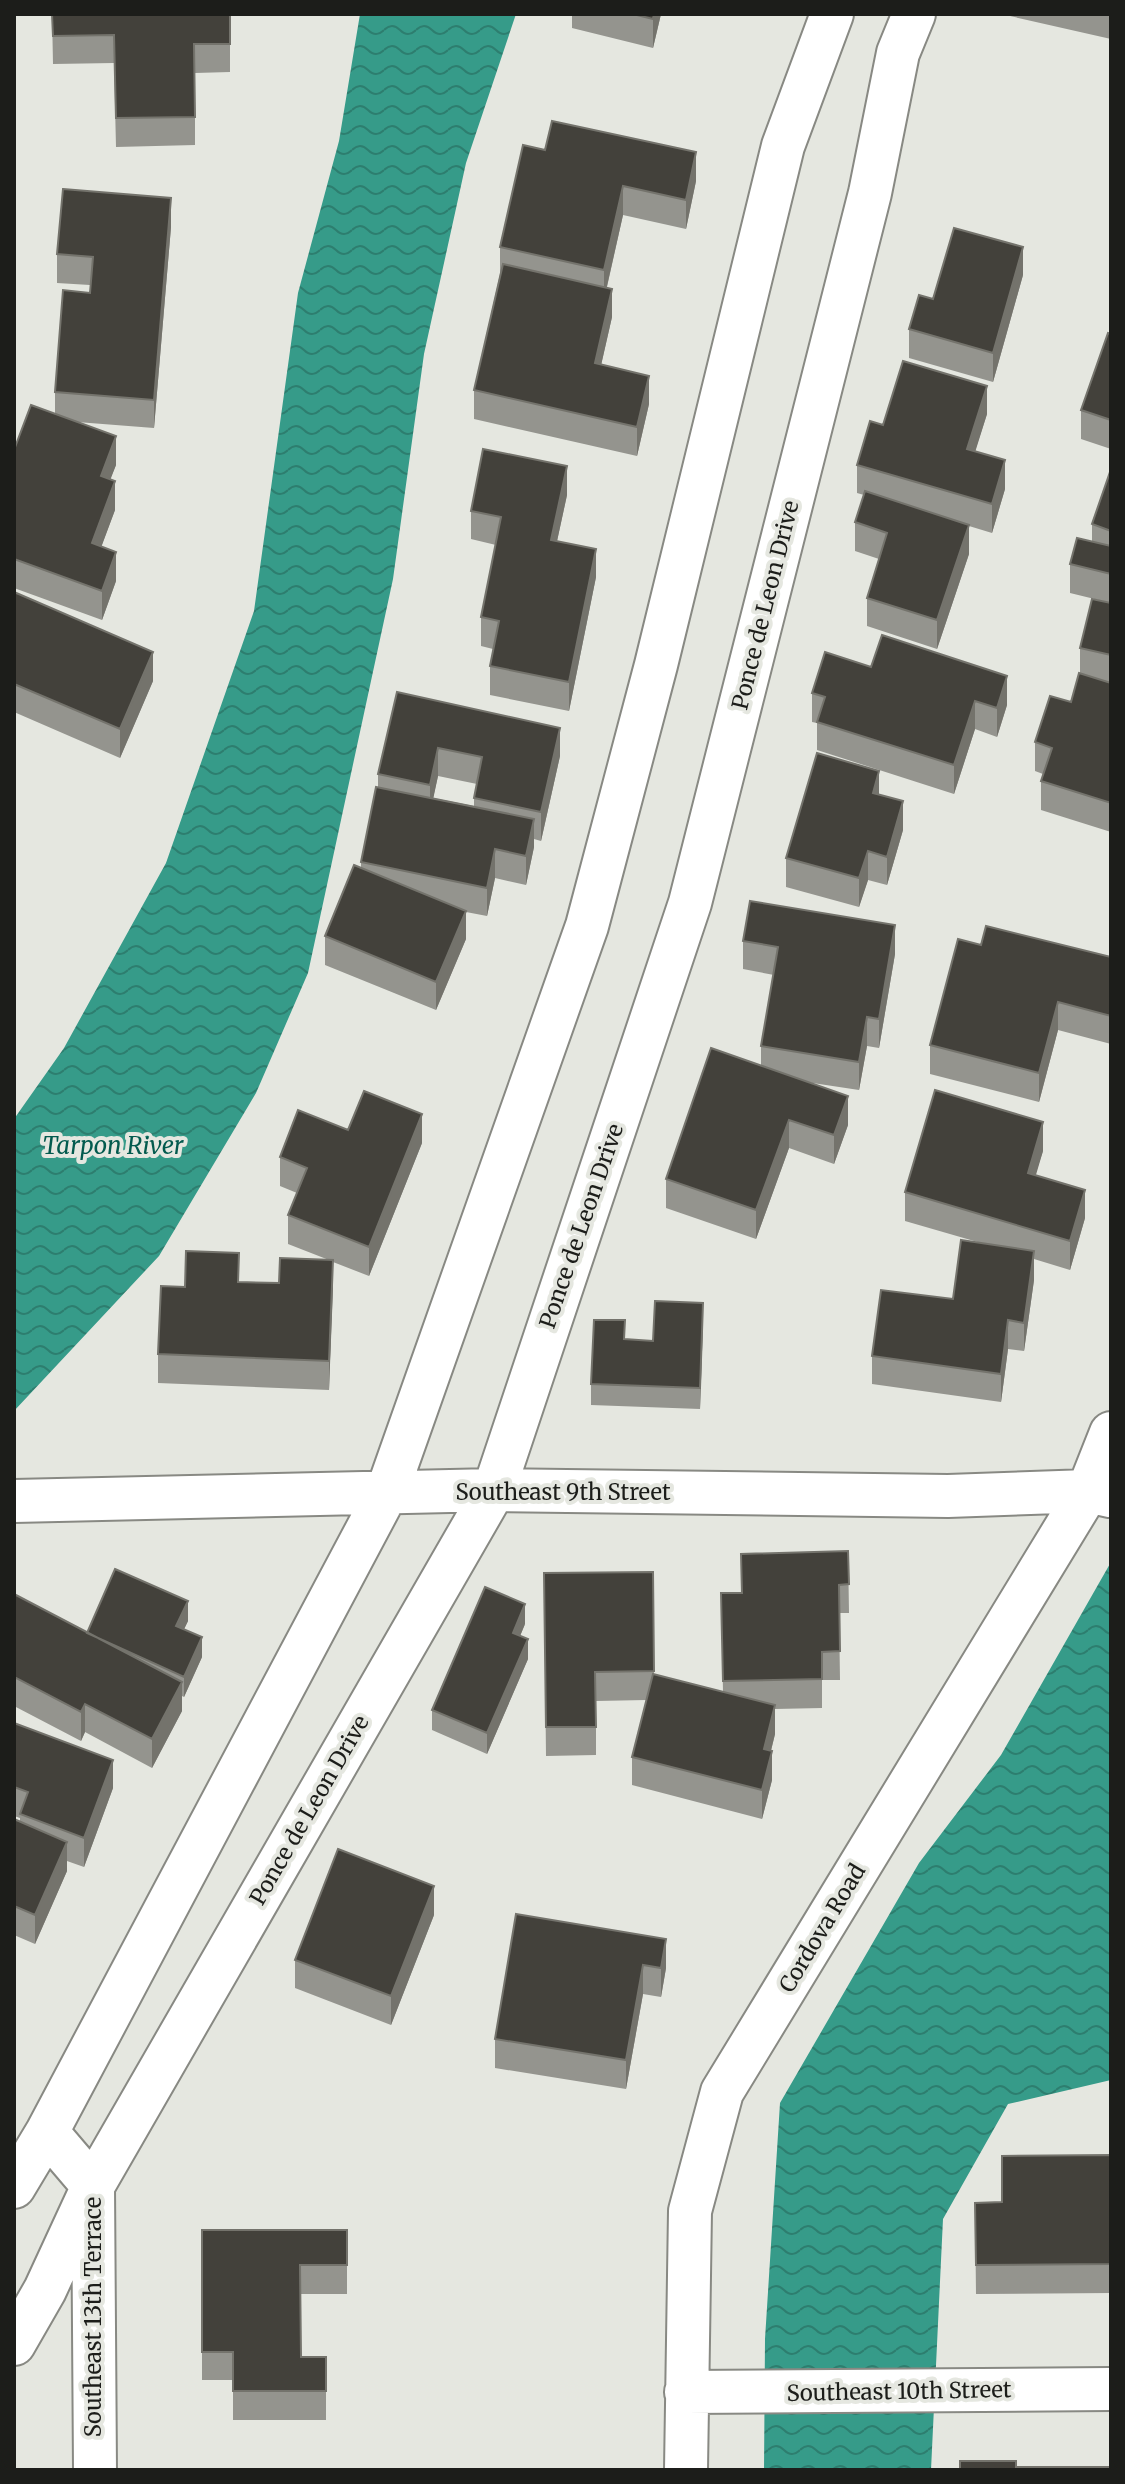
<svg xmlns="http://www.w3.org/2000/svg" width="1125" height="2484" font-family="Merriweather,serif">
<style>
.water{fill:url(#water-waves)}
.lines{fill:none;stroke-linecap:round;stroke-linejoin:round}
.street-casing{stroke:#888983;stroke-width:46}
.street{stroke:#fff;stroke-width:42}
.wall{fill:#94948e;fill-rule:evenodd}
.shaded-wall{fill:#74736c}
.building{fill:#43413b;stroke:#74736c;stroke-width:2}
.labels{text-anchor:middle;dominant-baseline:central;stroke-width:8;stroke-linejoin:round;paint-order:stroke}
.street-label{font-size:22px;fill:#1c1d1a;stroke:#e5e7e0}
.water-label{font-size:24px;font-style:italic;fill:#035a4e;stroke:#e5e7e0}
</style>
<defs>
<pattern id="water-waves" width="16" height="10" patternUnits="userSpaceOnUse" patternTransform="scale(2)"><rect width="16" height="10" fill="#369b89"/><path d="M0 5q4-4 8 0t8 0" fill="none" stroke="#2d7e6f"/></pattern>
</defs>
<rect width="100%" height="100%" fill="#e5e7e0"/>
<!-- water -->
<path class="water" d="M360,14H516L466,163L424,354L393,579L308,973L256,1093L159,1256L14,1411V1119L64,1048L166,863L254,611L298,293L339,141Z
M1111,1562V2080L1008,2104L943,2219L931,2470H764L765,2339L780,2103L919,1863L1001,1755Z"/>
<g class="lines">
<defs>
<path id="street" d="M14,1501L494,1490L948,1496L1088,1491L1110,1496
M47,2132L93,2186L95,2470
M14,2187L47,2132L387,1492L587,926L656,665L783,146L832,14
M14,2344L45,2290L93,2186L494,1490L690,903L870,193L898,53L914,14
M686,2392L1111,2389
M686,2470L690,2211L722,2092L1088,1491L1111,1433"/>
</defs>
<!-- street casing -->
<use href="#street" class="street-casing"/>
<!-- street -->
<use href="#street" class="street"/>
</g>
<!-- wall -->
<path class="wall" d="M52,14H230V72L195,73V145L116,147L114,63L53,64Z
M572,14H661L653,48L572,28Z
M1001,14H1111V39Z
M523,145L696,181L686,229L623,215L607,287L612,317L601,365L649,404L637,456L474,419V390L500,274V247Z
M171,227L154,428L77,422L116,465L110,479L115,510L101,547L116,581L102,620L14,588V450L55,414V392L90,293V285L57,283V254Z
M1023,275L993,382L909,358V329Z
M1111,334V449L1081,439V410Z
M987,414L975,451L1005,489L992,533L969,526V554L937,649L867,626V598L879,559L855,551V522L864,495L857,493V465L883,425Z
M1111,469V603L1070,593V564L1092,542V524Z
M567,495L557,541L596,577L569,711L490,695V666L493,649L481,646V617L496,545L471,539V511Z
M14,592L153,681L120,758L14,712Z
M1111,603V832L1041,810V781L1043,774L1035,771V742L1071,702L1080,673V648Z
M871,667L1007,705L997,737L975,729L954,794L817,750V723L812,722V693Z
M397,692L560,756L541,841L534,839V847L526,885L495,878L487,916L466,912V939L436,1010L325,965V936L361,868V862L378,787V774ZM438,776L477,784L474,798V806L433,798Z
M879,795L903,830L887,885L868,880L859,907L786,887V858Z
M743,941L895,954L879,1048L867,1046L859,1090L806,1082L848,1125L834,1164L789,1148L756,1239L666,1208V1179L761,1066V1046L774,975L743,969Z
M981,945L1111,957V1044L1058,1030L1039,1102L930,1074V1045Z
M348,1130L422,1143L369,1276L333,1262L329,1390L158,1383V1354L185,1287L239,1282L279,1283L329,1260L288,1244V1215L297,1193L280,1186V1157Z
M1043,1151L1035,1175L1085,1218L1070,1270L1034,1259V1280L1024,1351L1008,1349L1001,1402L872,1384V1356L953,1299L981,1243L905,1221V1192Z
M703,1323L700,1409L591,1405V1384L625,1339L653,1341Z
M848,1551L849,1613H839L840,1680H822V1708L775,1709V1734L771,1751L772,1780L762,1819L632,1785V1757L646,1700L596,1701V1755L546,1756L544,1573L653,1572L654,1674L723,1692L721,1593H742Z
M14,1594L87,1633L188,1621L184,1629L202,1657L184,1697L182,1696V1711L152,1768L85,1732L81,1741L14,1706Z
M525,1624L520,1636L528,1659L487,1754L432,1730V1710Z
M14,1723L113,1788L84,1867L67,1861V1871L35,1944L14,1935V1819L20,1821V1818L14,1816Z
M516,1914L666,1968L661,1997L643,1994L626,2089L495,2068V2039Z
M434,1915L391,2025L295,1988V1960Z
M1111,2155V2293L976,2294L975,2203L1002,2202Z
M202,2230H347V2294H300L301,2357H326V2420H233V2380H202Z"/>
<!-- shaded-wall -->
<path class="shaded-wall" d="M654,14H661L653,48V19Z
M696,152V181L686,229V200Z
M623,186V215L604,299V270Z
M171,198V227L154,428V400Z
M1023,247V275L993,382V353Z
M612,289V317L595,392V363Z
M649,376V404L637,456V427Z
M987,386V414L967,478V449Z
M116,436V465L101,504V476Z
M1005,460V489L992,533V504Z
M567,466V495L551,569V540Z
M115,481V510L92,572V543Z
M969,525V554L937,649V620Z
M596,549V577L569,711V682Z
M116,552V581L102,620V591Z
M153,652V681L120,758V729Z
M1007,676V705L997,737V708Z
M975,701V729L954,794V765Z
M560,728V756L541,841V812Z
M438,748V776L430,814V785Z
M879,771V800L873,793Z
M903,801V830L887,885V857Z
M534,819V847L526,885V856Z
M495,849V878L487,916V888Z
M868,851V880L859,907V878Z
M466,911V939L436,1010V982Z
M895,925V954L879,1048V1019Z
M1058,1002V1030L1039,1102V1073Z
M867,1017V1046L859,1090V1062Z
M848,1096V1125L834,1164V1135Z
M422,1114V1143L369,1276V1247Z
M789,1120V1148L756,1239V1210Z
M1043,1122V1151L1028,1202V1173Z
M1085,1190V1218L1070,1270V1241Z
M1034,1251V1280L1024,1351V1323Z
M333,1260V1289L329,1390V1361Z
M703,1303V1323L700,1409V1388Z
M1008,1320V1349L1001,1402V1374Z
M188,1601V1621L176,1646V1626Z
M525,1604V1624L513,1653V1633Z
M202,1637V1657L184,1697V1677Z
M528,1639V1659L487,1754V1733Z
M182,1682V1711L152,1768V1739Z
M85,1704V1732L81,1741V1712Z
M775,1705V1734L764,1778V1749Z
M772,1751V1780L762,1819V1790Z
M113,1760V1788L84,1867V1838Z
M67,1842V1871L35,1944V1915Z
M434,1886V1915L391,2025V1996Z
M666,1939V1968L661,1997V1968Z
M643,1965V1994L626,2089V2060Z"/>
<!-- building -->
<path class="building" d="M52,14H230V44H194L195,117L116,118L114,35L53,36Z
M633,14H654L653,19Z
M552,121L696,152L686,200L623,186L604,270L500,247L523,145L545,150Z
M63,189L171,198L154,400L55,392L63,290L90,293L93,257L57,254Z
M954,228L1023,247L993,353L909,329L919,295L933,299Z
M503,264L612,289L595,363L649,376L637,427L474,390Z
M1108,333L1111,334V420L1081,410Z
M903,361L987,386L967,449L1005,460L992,504L857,465L870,421L883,425Z
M31,405L116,436L101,476L115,481L92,543L116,552L102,591L14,559V450Z
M483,449L567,466L551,540L596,549L569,682L490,666L499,621L481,617L501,517L471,511Z
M1111,469V531L1092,524Z
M865,491L969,525L937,620L867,598L887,533L855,522Z
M1077,538L1111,546V574L1070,564Z
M14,592L153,652L120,729L14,684Z
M1092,599L1111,603V655L1080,648Z
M882,635L1007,676L997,708L975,701L954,765L817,722L825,697L812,693L825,652L871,667Z
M1079,673L1111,683V803L1041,781L1052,748L1035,742L1050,696L1071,702Z
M397,692L560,728L541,812L474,798L482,757L438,748L430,785L378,774Z
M817,753L879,771L873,793L903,801L887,857L868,851L859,878L786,858Z
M376,787L534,819L526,856L495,849L487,888L361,862Z
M354,865L466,911L436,982L325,936Z
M750,901L895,925L879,1019L867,1017L859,1062L761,1046L778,947L743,941Z
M986,926L1111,957V1016L1058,1002L1039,1073L930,1045L958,939L981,945Z
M711,1048L848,1096L834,1135L789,1120L756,1210L666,1179Z
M935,1090L1043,1122L1028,1173L1085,1190L1070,1241L905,1192Z
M364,1091L422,1114L369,1247L288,1215L307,1168L280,1157L298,1110L348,1130Z
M961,1240L1034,1251L1024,1323L1008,1320L1001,1374L872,1356L881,1290L953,1299Z
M186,1251L239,1253L238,1282L279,1283L280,1258L333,1260L329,1361L158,1354L161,1286L185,1287Z
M655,1301L703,1303L700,1388L591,1384L594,1320H625L624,1339L653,1341Z
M848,1551L849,1584L839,1585L840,1651L822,1652V1679L723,1681L721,1593H742L741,1554Z
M115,1569L188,1601L176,1626L202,1637L184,1677L87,1633Z
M653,1572L654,1671L595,1672L596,1727H546L544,1573Z
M485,1587L525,1604L513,1633L528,1639L487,1733L432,1710Z
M14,1594L182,1682L152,1739L85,1704L81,1712L14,1677Z
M653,1674L775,1705L764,1749L772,1751L762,1790L632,1757Z
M14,1723L113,1760L84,1838L20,1814L28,1792L14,1787Z
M14,1819L67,1842L35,1915L14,1906Z
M338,1849L434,1886L391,1996L295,1960Z
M516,1914L666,1939L661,1968L643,1965L626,2060L495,2039Z
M1111,2155V2264L976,2265L975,2203L1002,2202V2156Z
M202,2230H347V2265H300L301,2357H326V2391H233V2352H202Z
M960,2461H1016V2467H1111V2470H960Z"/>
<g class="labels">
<!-- street labels -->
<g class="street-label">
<text transform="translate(765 605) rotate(-76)">Ponce de Leon Drive</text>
<text transform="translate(581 1226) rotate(-71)">Ponce de Leon Drive</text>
<text x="563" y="1492">Southeast 9th Street</text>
<text transform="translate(309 1810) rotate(-60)">Ponce de Leon Drive</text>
<text transform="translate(822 1928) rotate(-59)">Cordova Road</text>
<text transform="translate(93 2317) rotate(-90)">Southeast 13th Terrace</text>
<text transform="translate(899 2391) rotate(-1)">Southeast 10th Street</text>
</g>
<!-- water labels -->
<g class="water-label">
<text x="113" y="1145">Tarpon River</text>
</g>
</g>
<!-- border -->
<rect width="1125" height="2484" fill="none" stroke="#1c1d1a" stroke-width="32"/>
</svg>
